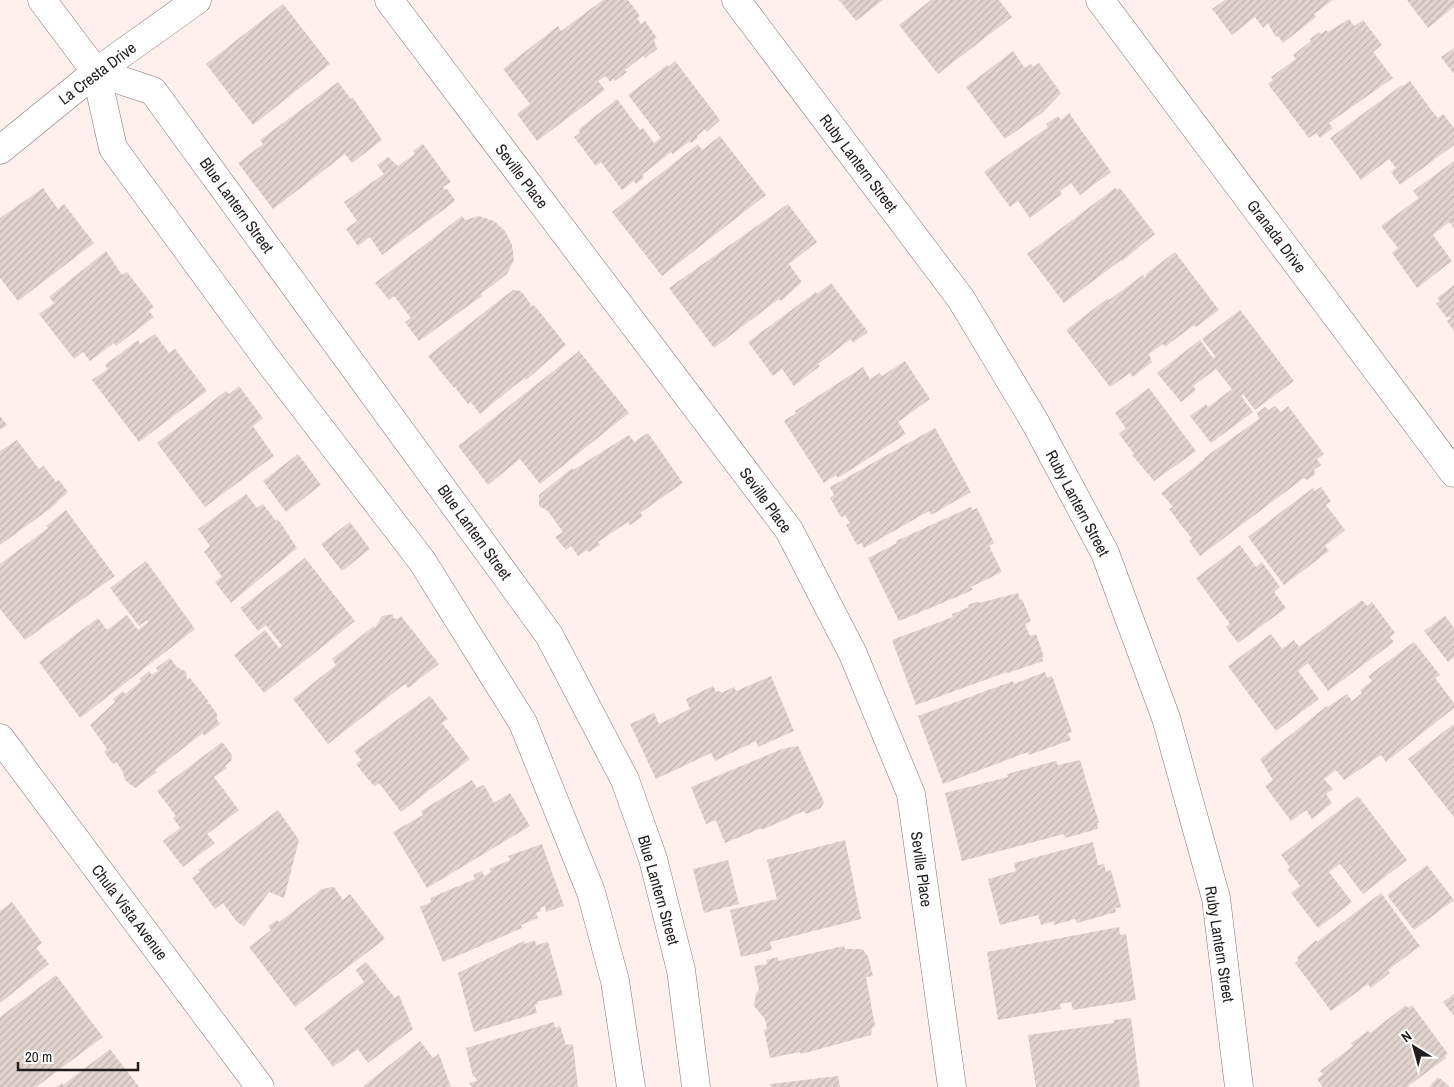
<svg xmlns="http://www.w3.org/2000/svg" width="1454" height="1087" font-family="'Archivo Narrow',sans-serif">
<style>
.building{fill:url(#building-hatch)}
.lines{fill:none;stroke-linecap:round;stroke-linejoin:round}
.minor-casing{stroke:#827473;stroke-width:29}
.minor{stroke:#fff;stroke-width:28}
.labels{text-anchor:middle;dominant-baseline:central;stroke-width:5;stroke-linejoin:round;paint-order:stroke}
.street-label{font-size:16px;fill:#231e1d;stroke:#fff}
</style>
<defs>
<pattern id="building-hatch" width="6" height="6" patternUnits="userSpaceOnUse" patternTransform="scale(1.25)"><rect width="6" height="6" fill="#e1d3ce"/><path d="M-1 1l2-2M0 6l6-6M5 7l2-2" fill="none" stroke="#c1b5b0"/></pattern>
</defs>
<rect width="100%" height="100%" fill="#ffefed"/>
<!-- building -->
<path class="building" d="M603,0H628L640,16L637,18L641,24L645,21L657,38L654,40L657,49L645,58L643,56L625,70L627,72L615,81L613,79L610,82L606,76L598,81L605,90L537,141L517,114L530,104L503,69L558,26L561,31Z
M839,0H883L856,21Z
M931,0H999L1012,17L938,74L899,25Z
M1225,0H1333L1314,14L1316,17L1283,43L1279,37L1275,36L1268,23L1263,28L1255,17L1232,35L1212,9Z
M1407,0H1454V7L1428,28Z
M283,4L330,64L253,125L206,64Z
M1349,19L1354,26L1363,20L1382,45L1373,52L1393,78L1329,123L1333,128L1320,138L1316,133L1309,138L1268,84L1273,80L1271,77L1296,59L1293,55L1311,41L1310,39L1319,32L1321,34L1326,30L1328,32Z
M1454,48V74L1441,57Z
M1013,51L1025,68L1031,64L1033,67L1039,63L1061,93L1043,112L1005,139L966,87Z
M675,61L720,120L707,132L705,129L697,136L698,138L691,143L690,141L673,154L671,152L642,175L644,178L636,184L634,181L622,190L601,162L596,166L574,137L580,133L578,130L617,99L640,130L643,128L654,143L661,138L628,95L667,65L668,67Z
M1410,81L1435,115L1438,118L1443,114L1454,128V145L1400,185L1391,172L1396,168L1389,159L1361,180L1330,138L1402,85L1403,86Z
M338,82L351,99L353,98L382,140L352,163L345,154L273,209L238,163L263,144L260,140Z
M1069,113L1111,172L1080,195L1071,183L1060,191L1062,194L1030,218L1018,201L1010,207L984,172L1048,127L1046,124L1058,116L1061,120Z
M720,136L766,195L662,276L612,212L698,144L702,150Z
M423,144L451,182L443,187L445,190L447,189L455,200L454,202L382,255L370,237L358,246L346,229L357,221L344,202L384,174L377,165L388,157L398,166L415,154L413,151Z
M1454,161V228L1449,222L1433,235L1452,261L1417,288L1392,253L1398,248L1381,226L1419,198L1413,191Z
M43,188L58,209L64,204L94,243L18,301L0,278V218Z
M1115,188L1117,190L1120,188L1155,234L1122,261L1121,260L1064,303L1027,254Z
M788,204L817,242L789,264L802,282L781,301L779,299L714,348L669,288Z
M462,216L465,220L479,216L494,221L505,231L512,245L514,260L507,274L481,294L482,296L419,341L405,322L411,318L394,296L389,300L375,283Z
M106,251L122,275L127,272L154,307L149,311L154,317L116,346L114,343L90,361L83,352L74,359L39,314L54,303L49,297Z
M1175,252L1219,310L1196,327L1194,325L1165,347L1163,344L1149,354L1152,362L1133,377L1130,373L1110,387L1066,330L1108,298L1109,300L1143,275L1146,278V274Z
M831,283L868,332L853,343L851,339L818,364L820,366L794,386L782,369L773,376L748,342L816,292L817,294Z
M1454,285V331L1447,321L1451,318L1450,316L1447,318L1436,304L1440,301L1437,298Z
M513,290L521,291L530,303V305L535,306L566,345L526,380L525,378L514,386L480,414L471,402L468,404L456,389L457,386L454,388L428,356Z
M1240,310L1294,381L1255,410L1243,394L1241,396L1253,412L1211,443L1190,416L1206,404L1208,407L1232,389L1216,369L1193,386L1196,390L1181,402L1157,373L1200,340L1213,358L1216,357L1202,339Z
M155,334L169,353L175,349L207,391L139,442L92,380L108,369L105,365L138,340L140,344Z
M579,351L629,413L540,484L520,459L488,485L458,446Z
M905,361L930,399L898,422L906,434L838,478L836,475L824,483L784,421L796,413L795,411L863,367L870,379L880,373L882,376Z
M239,386L263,418L253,426L274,456L205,507L157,443L226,391L229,394Z
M1149,388L1196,451L1154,481L1132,455L1134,454L1119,434L1126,428L1115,413Z
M1275,406L1281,412L1288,406L1324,454L1317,459L1321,465L1314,470L1315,475L1307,480L1304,478L1200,556L1189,541L1192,539L1169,509L1173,507L1161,493L1205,459L1204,458L1259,419L1257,413L1265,407L1269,410Z
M0,416L7,425L0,430Z
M935,428L971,492L931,515L929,511L864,548L861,543L857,545L846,525L850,523L845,515L841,517L830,498L834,495L830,487Z
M648,433L683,483L640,513L643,516L630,525L628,522L598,542L600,545L589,552L587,550L578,556L571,546L566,550L555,537L563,532L548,511L539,506V495L572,468L573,470L629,435L634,442Z
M17,440L39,469L44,466L56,482L59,480L68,492L51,508L0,545V451Z
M298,454L321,485L286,512L263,481Z
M1321,487L1331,501L1326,505L1345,530L1325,546L1329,551L1284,585L1248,537L1313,488L1315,491Z
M246,494L257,508L263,504L276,521L278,519L297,548L231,603L215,582L222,577L204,552L210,546L198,529Z
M971,507L973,510L977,508L994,543L989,546L1002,572L971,587L973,590L899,621L868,558L897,543L896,541Z
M66,510L115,576L25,640L0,609V564L48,528L46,526Z
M350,522L370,549L342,571L321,544Z
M1240,545L1256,567L1262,562L1280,587L1274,592L1286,608L1238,643L1226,627L1230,624L1196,578Z
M305,558L355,621L264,693L234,655L265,630L279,648L282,646L266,625L258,631L240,608Z
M146,561L195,629L80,718L39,662L98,618L107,630L127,615L138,630L148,622L147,620L139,626L110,588Z
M1018,593L1020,600L1022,599L1031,621L1025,624L1030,636L1036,634L1044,657H1042L1043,661L1008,673L1007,672L916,705L892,640L953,617L952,614L969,607L968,605L978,601L979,603Z
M1362,600L1367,606L1372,602L1395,633L1390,637L1394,642L1328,691L1308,663L1298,671L1319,699L1276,731L1228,666L1271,634L1282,649L1294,640L1299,647Z
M393,614V618L397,619L401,616L439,664L408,688L405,684L328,744L293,699L336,665L332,659L374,626L375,628L382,616Z
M1445,616L1454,628V657L1448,662L1424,631Z
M1414,642L1440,675L1435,678L1454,703V708L1386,762L1381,755L1344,780L1336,770L1324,779L1333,789L1326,794L1332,803L1312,819L1306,810L1291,821L1265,786L1273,780L1260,759L1327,706L1328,707L1347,694L1352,701L1362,693L1360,690L1372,681L1368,676Z
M170,658L177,667L186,672L187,680L190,678L209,702L206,704H210L217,714V720L220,724L204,736L203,733L155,770L157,772L135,788L125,780L122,770L116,762L113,764L104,752L107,749L90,725L115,702L113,699L123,691L125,694L141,681L139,679L149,671L152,675L158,671L156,668Z
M1045,672L1047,678L1052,676L1072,732L1068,734L1071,740L1029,755L1028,752L943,784L918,716L1013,681L1014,684Z
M771,676L794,731L758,747L756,741L715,761L711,753L656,779L630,724L654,713L659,724L690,709L686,699L713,686L716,692L720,691L721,693L734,687L736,691Z
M430,696L448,719L442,723L470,759L401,812L379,783L375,786L372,784L356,764L361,760L354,751Z
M1454,724V817L1408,759Z
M222,742L232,755L231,761L225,766L227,768L214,777L239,810L207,834L215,843L183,867L163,841L180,828L173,818L176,816L157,791Z
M798,746L824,802L821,808L806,814L804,811L762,830V828L725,843L716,820L706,824L691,787L782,749Z
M1080,760L1099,823H1097L1098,829L1065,838L1064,834L962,861L945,793L1008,777L1007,774L1056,761L1058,765Z
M472,780L477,788L484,785L494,803L510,793L530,826L427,888L393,832L423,815L421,811Z
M1358,796L1407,860L1363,894L1340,864L1329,872L1352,902L1318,928L1291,893L1300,886L1287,869L1290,867L1281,855Z
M278,810L299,840L284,898L269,892L244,926L237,922L223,903L215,909L192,878L200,872L198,870Z
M845,840L861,919L770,942L772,950L741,957L730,910L777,899L767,860Z
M1093,842L1098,865L1104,864L1106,872L1111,870L1121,907L1115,908L1116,912L1077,923L1075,919L1054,925V921L1041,925L1038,915L1000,925L988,879L1016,871L1014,863Z
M542,844L564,906L546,912L545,906L540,908L541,911L536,913L538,918L521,925L522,928L443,962L420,907L431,902L430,898L475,879L473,875L482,871L484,876L491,872L489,869L510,860L508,856Z
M728,860L739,904L704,913L693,869Z
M1427,865L1454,900L1414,930L1387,895Z
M334,887L343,900L350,894L385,939L295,1007L249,947L271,930L268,926L277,920L279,922L322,889Z
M1381,893L1420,946L1388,970L1390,973L1371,988L1368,984L1331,1011L1295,963L1299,960L1297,957L1316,940L1317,942Z
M12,902L42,943L36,948L49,964L0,1003V911Z
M1119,927L1120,935L1126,934L1136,1000L1073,1010L1071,1002L1060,1004L1061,1009L998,1020L987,952Z
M535,940L536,945L548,942L563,995L537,1002L538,1004L535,1005L537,1013L474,1032L458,973L524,941L525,944Z
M844,946L845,949H862L868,956L873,976L866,977L875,1026L872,1028L871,1035L801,1054L800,1052L770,1058L764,1030L767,1029L765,1019L754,1006L756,994L759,989L754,966L767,964L766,960L778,957V961Z
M366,962L395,998L399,995L413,1029L368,1063L358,1049L333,1067L304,1028L364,982L356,970Z
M56,975L103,1037L36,1087H0V1017Z
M1454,994V1016L1443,1002Z
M1406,1005L1408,1008L1412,1005L1448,1054L1445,1056L1446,1058L1407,1087H1323L1317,1079L1323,1074L1320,1071L1353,1046L1351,1043L1368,1031L1370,1033Z
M1131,1018L1140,1087H1036L1028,1035L1114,1023V1020Z
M554,1022L555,1028L560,1026L566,1045L573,1044L578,1087H471L469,1083L477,1081L475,1076L473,1077L466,1048Z
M420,1041L433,1058L439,1054L451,1087H362Z
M110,1049L139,1087H56L62,1083L63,1085Z
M838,1076L840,1087H770V1084Z
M1438,1077L1450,1087H1429Z"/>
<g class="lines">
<defs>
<path id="minor" d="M42,0L96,72L113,148L273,367L422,561L523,723L591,892L615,981L631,1087
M389,0L789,530L853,654L911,794L952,1087
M736,0L961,299L1035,422L1105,553L1166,718L1216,898L1239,1087
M1100,0L1454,473
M96,72L153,91L549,635L625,780L653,859L681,970L696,1087
M0,150L96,72L197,0
M0,738L260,1087"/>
</defs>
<!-- minor casing -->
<use href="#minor" class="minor-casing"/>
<!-- minor -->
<use href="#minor" class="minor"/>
</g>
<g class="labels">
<!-- street labels -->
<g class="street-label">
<text transform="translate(97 73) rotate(-37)">La Cresta Drive</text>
<text transform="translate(859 163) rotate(53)">Ruby Lantern Street</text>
<text transform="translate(522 176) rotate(53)">Seville Place</text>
<text transform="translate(237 205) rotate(54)">Blue Lantern Street</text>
<text transform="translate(1277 236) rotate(53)">Granada Drive</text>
<text transform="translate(766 500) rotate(54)">Seville Place</text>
<text transform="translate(1078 503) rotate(62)">Ruby Lantern Street</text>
<text transform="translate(475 532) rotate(54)">Blue Lantern Street</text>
<text transform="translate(922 869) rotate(82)">Seville Place</text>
<text transform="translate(659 890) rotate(74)">Blue Lantern Street</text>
<text transform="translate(130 912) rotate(53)">Chula Vista Avenue</text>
<text transform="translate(1220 944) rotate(81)">Ruby Lantern Street</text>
</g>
</g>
<!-- north arrow -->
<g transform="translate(1414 1047) rotate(323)" stroke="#ffffff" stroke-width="4" paint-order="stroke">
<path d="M0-4L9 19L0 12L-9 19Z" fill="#231e1d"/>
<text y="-8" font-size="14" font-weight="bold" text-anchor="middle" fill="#231e1d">N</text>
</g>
<!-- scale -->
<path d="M18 1062v8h120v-8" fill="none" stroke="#231e1d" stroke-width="2.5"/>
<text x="25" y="1062" font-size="15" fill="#231e1d" stroke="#ffffff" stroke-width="4" paint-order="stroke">20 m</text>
</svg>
